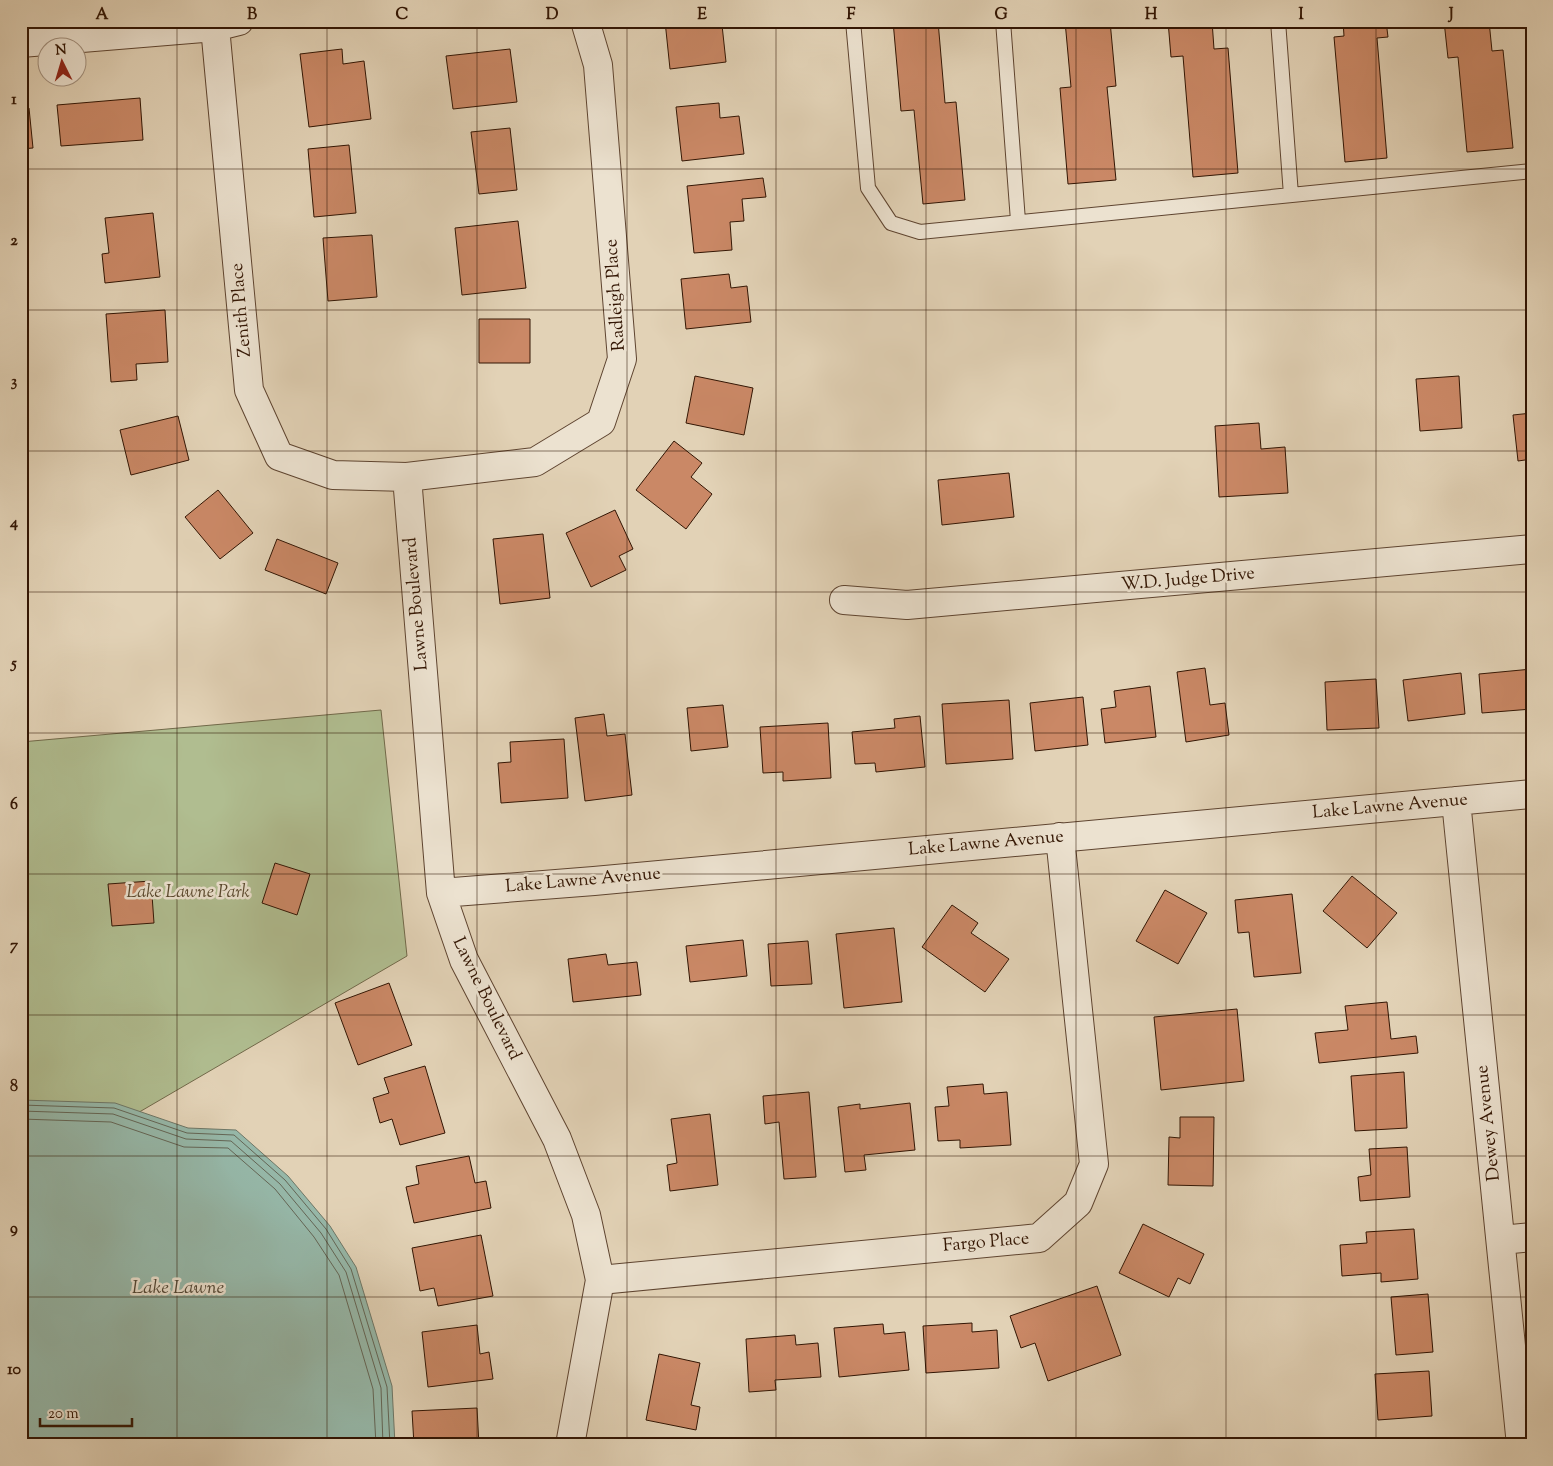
<svg xmlns="http://www.w3.org/2000/svg" width="1553" height="1466" font-family="'Sorts Mill Goudy',serif">
<style>
.green{fill:#b0bd90;stroke:#71694a}
.water{fill:#96b8a9;stroke:#6e7767}
.lines{fill:none;stroke-linecap:round;stroke-linejoin:round}
.shore{stroke:#646656;stroke-width:1}
.building{fill:#ca8866;stroke:#321503}
.lane-casing{stroke:#5e4430;stroke-width:16}
.street-casing{stroke:#5e4430;stroke-width:30}
.lane{stroke:#ece2d0;stroke-width:14}
.street{stroke:#ece2d0;stroke-width:28}
.grid{fill:none;stroke:#321503;stroke-width:1;stroke-opacity:0.55}
.labels{text-anchor:middle;dominant-baseline:central;stroke-width:5;stroke-linejoin:round;paint-order:stroke}
.street-label{font-size:18px;fill:#321503;stroke:#ece2d0}
.park-label{font-size:18px;font-style:italic;fill:#58472d;stroke:#ece2d0}
.water-label{font-size:19px;font-style:italic;fill:#504635;stroke:#ece2d0}
.neatline{fill:none;stroke:#321503;stroke-width:2}
.grid-label{font-size:16px;text-anchor:middle;font-weight:bold;fill:#321503}
</style>
<rect width="100%" height="100%" fill="#e2d2b6"/>
<filter id="stains"><feTurbulence type="fractalNoise" baseFrequency=".004" numOctaves="4"/><feColorMatrix values="0 0 0 0 .2 0 0 0 0 .09 0 0 0 0 .02 0 0 0 .5 -.17"/></filter>
<radialGradient id="worn" r=".72"><stop offset=".6" stop-color="#630" stop-opacity="0"/><stop offset="1" stop-color="#630" stop-opacity=".3"/></radialGradient>
<!-- green -->
<path class="green" d="M381,710L407,956L21,1181V742Z"/>
<!-- water -->
<path class="water" d="M21,1100L115,1103L188,1128L236,1130L288,1176L330,1226L356,1267L392,1386L395,1445H21Z"/>
<g class="lines">
<!-- shore -->
<path class="shore" d="M21,1105L114,1108L187,1133L234,1135L285,1180L326,1229L351,1269L387,1387L390,1445
M21,1111L113,1114L186,1139L231,1141L280,1184L321,1233L346,1272L381,1388L383,1445
M21,1119L111,1122L184,1147L228,1148L275,1189L314,1237L339,1275L373,1389L376,1445"/>
</g>
<!-- building -->
<path class="building" d="M665,21H705L706,27L722,25L726,62L670,69Z
M893,21H938L945,103L956,102L965,200L923,204L914,110L901,111Z
M1065,21H1110L1116,86L1107,87L1116,180L1068,184L1060,88L1071,87Z
M1168,21H1212L1214,49L1228,48L1238,173L1193,177L1183,56L1171,57Z
M1343,21H1386L1388,37L1377,38L1387,158L1345,162L1334,37L1344,36Z
M1444,21H1489L1492,51L1503,50L1513,148L1467,152L1458,57L1448,58Z
M342,49L343,64L364,61L371,119L309,127L300,54Z
M510,49L517,102L453,109L446,56Z
M140,98L143,140L61,146L57,105Z
M719,103L720,118L739,116L744,154L682,161L676,107Z
M29,108L33,148L21,149V109Z
M510,128L517,190L479,194L471,132Z
M349,145L356,213L314,217L308,149Z
M763,178L766,197L742,199L744,221L730,222L732,250L694,253L687,186Z
M153,213L160,277L105,283L102,254L109,253L105,218Z
M518,221L526,288L462,295L455,228Z
M372,235L377,297L328,301L323,238Z
M729,274L731,288L747,286L751,322L686,329L681,279Z
M165,310L168,362L136,364L137,380L111,382L106,314Z
M479,319H530V363H479Z
M695,376L753,388L744,435L686,423Z
M1459,376L1462,428L1420,431L1416,379Z
M1532,413V459L1518,461L1513,415Z
M178,416L189,460L131,475L120,430Z
M1259,423L1261,449L1285,447L1288,493L1219,497L1215,426Z
M674,441L702,463L691,477L712,494L686,529L636,490Z
M1009,473L1014,517L942,525L938,480Z
M218,490L253,533L220,559L185,517Z
M615,510L633,549L619,556L626,570L591,587L566,533Z
M543,534L550,598L500,604L493,539Z
M277,539L338,563L326,594L265,570Z
M1205,668L1210,705L1225,703L1229,735L1186,742L1177,672Z
M1532,669V709L1482,713L1479,674Z
M1461,673L1465,714L1408,721L1403,680Z
M1376,679L1379,728L1327,730L1325,682Z
M1150,686L1156,737L1105,743L1101,709L1116,707L1114,691Z
M1083,697L1088,745L1035,751L1030,703Z
M1009,700L1013,759L946,764L942,704Z
M723,705L728,747L691,751L687,708Z
M604,714L607,736L625,734L632,795L585,801L575,718Z
M920,716L925,767L876,772L875,763L855,764L852,732L895,728L894,719Z
M828,723L831,778L783,781V772L763,773L760,727Z
M564,739L568,798L501,803L498,763L511,762L510,742Z
M275,863L310,874L297,915L262,903Z
M1352,876L1397,913L1367,948L1323,911Z
M151,881L154,923L112,926L108,884Z
M1165,890L1207,913L1178,964L1136,941Z
M1292,894L1301,973L1254,977L1249,932L1238,933L1235,900Z
M952,905L978,923L971,933L1009,959L985,992L922,947Z
M894,928L902,1002L844,1008L836,934Z
M743,940L747,976L690,982L686,946Z
M808,941L812,984L771,986L768,944Z
M606,954L608,965L637,962L641,995L573,1002L568,959Z
M389,983L412,1045L358,1065L335,1003Z
M1387,1002L1391,1039L1416,1036L1418,1053L1319,1063L1315,1033L1348,1030L1345,1006Z
M1237,1009L1244,1081L1161,1090L1154,1017Z
M425,1066L445,1133L400,1145L392,1119L380,1123L373,1098L389,1093L384,1078Z
M1404,1072L1407,1128L1355,1131L1351,1076Z
M983,1084L984,1094L1007,1092L1011,1145L960,1148V1140L938,1141L935,1107L949,1106L947,1087Z
M809,1092L816,1177L784,1179L779,1122L765,1124L763,1096Z
M910,1103L915,1150L864,1155L866,1170L845,1172L838,1107L860,1104V1109Z
M710,1114L718,1185L670,1191L667,1165L677,1163L671,1119Z
M1180,1117H1214L1213,1186L1168,1185L1169,1137L1180,1138Z
M1407,1147L1410,1197L1360,1201L1358,1177L1371,1175L1369,1149Z
M469,1156L475,1183L486,1181L491,1208L414,1223L406,1187L419,1184L416,1166Z
M1143,1224L1204,1254L1190,1284L1178,1278L1169,1297L1119,1273Z
M1414,1229L1418,1279L1381,1282V1273L1342,1276L1340,1245L1367,1243L1366,1232Z
M481,1235L493,1296L438,1306L434,1288L420,1291L412,1248Z
M1097,1286L1121,1355L1048,1381L1035,1343L1021,1348L1010,1316Z
M1428,1294L1433,1352L1396,1355L1391,1297Z
M972,1323V1332L997,1330L999,1368L926,1373L923,1326Z
M883,1324L884,1334L905,1332L909,1370L839,1377L834,1328Z
M477,1325L480,1354L489,1352L493,1379L428,1387L422,1332Z
M795,1335L796,1345L818,1343L821,1377L775,1380L776,1390L749,1392L746,1339Z
M659,1354L700,1363L691,1405L700,1407L696,1430L646,1420Z
M1429,1371L1432,1416L1378,1420L1375,1374Z
M477,1408L479,1445H414L412,1411Z"/>
<g class="lines">
<defs>
<path id="lane" d="M853,21L868,188L891,223L920,232L1532,171
M1003,21L1018,221
M1278,21L1291,195"/>
<path id="street" d="M215,27L249,390L279,456L333,475L407,477L535,462L601,422L622,359L598,65L585,21
M21,43L215,27L239,21
M407,477L441,893L464,960L557,1139L586,1215L600,1280L570,1445
M844,600L907,605L1532,549
M1456,801L1521,1445
M441,893L594,881L1532,794
M1501,1240L1532,1237
M600,1280L1039,1238L1078,1203L1094,1164L1060,837"/>
</defs>
<!-- lane casing -->
<use href="#lane" class="lane-casing"/>
<!-- street casing -->
<use href="#street" class="street-casing"/>
<!-- lane -->
<use href="#lane" class="lane"/>
<!-- street -->
<use href="#street" class="street"/>
</g>
<!-- grid -->
<path class="grid" d="M177,21V1445M327,21V1445M477,21V1445M627,21V1445M776,21V1445M926,21V1445M1076,21V1445M1226,21V1445M1376,21V1445M21,169H1532M21,310H1532M21,451H1532M21,592H1532M21,733H1532M21,874H1532M21,1015H1532M21,1156H1532M21,1297H1532"/>
<g class="labels">
<!-- street labels -->
<g class="street-label">
<text transform="translate(616 295) rotate(-94)">Radleigh Place</text>
<text transform="translate(242 310) rotate(-95)">Zenith Place</text>
<text transform="translate(1188 580) rotate(-5)">W.D. Judge Drive</text>
<text transform="translate(417 604) rotate(-95)">Lawne Boulevard</text>
<text transform="translate(1390 807) rotate(-5)">Lake Lawne Avenue</text>
<text transform="translate(986 844) rotate(-5)">Lake Lawne Avenue</text>
<text transform="translate(583 881) rotate(-5)">Lake Lawne Avenue</text>
<text transform="translate(486 999) rotate(64)">Lawne Boulevard</text>
<text transform="translate(1489 1123) rotate(-96)">Dewey Avenue</text>
<text transform="translate(986 1243) rotate(-5)">Fargo Place</text>
</g>
<!-- park labels -->
<g class="park-label">
<text x="188" y="893">Lake Lawne Park</text>
</g>
<!-- water labels -->
<g class="water-label">
<text x="178" y="1288">Lake Lawne</text>
</g>
</g>
<!-- margin -->
<rect width="1553" height="1466" fill="none" stroke="#e2d2b6" stroke-width="55"/>
<!-- north arrow -->
<g transform="translate(62 62) rotate(355)"><circle r="24" fill="#ece2d0" stroke="#a2907e"/>
<path d="M0-4L9 19L0 12L-9 19Z" fill="#8f2418"/>
<text y="-8" font-size="14" font-weight="bold" text-anchor="middle" fill="#321503">N</text>
</g>
<!-- scale -->
<path d="M40 1418v8h92v-8" fill="none" stroke="#321503" stroke-width="2.5"/>
<text x="48" y="1418" font-size="15" fill="#321503" stroke="#ece2d0" stroke-width="4" paint-order="stroke">20 m</text>
<rect x="28" y="28" width="1498" height="1410" class="neatline"/>
<g class="grid-label">
<text x="102" y="19">A</text>
<text x="252" y="19">B</text>
<text x="402" y="19">C</text>
<text x="552" y="19">D</text>
<text x="702" y="19">E</text>
<text x="851" y="19">F</text>
<text x="1001" y="19">G</text>
<text x="1151" y="19">H</text>
<text x="1301" y="19">I</text>
<text x="1451" y="19">J</text>
<text x="14" y="104">1</text>
<text x="14" y="245">2</text>
<text x="14" y="386">3</text>
<text x="14" y="527">4</text>
<text x="14" y="668">5</text>
<text x="14" y="809">6</text>
<text x="14" y="950">7</text>
<text x="14" y="1091">8</text>
<text x="14" y="1233">9</text>
<text x="14" y="1374">10</text>
</g>
<rect width="100%" height="100%" filter="url(#stains)"/>
<rect width="100%" height="100%" fill="url(#worn)"/>
</svg>
